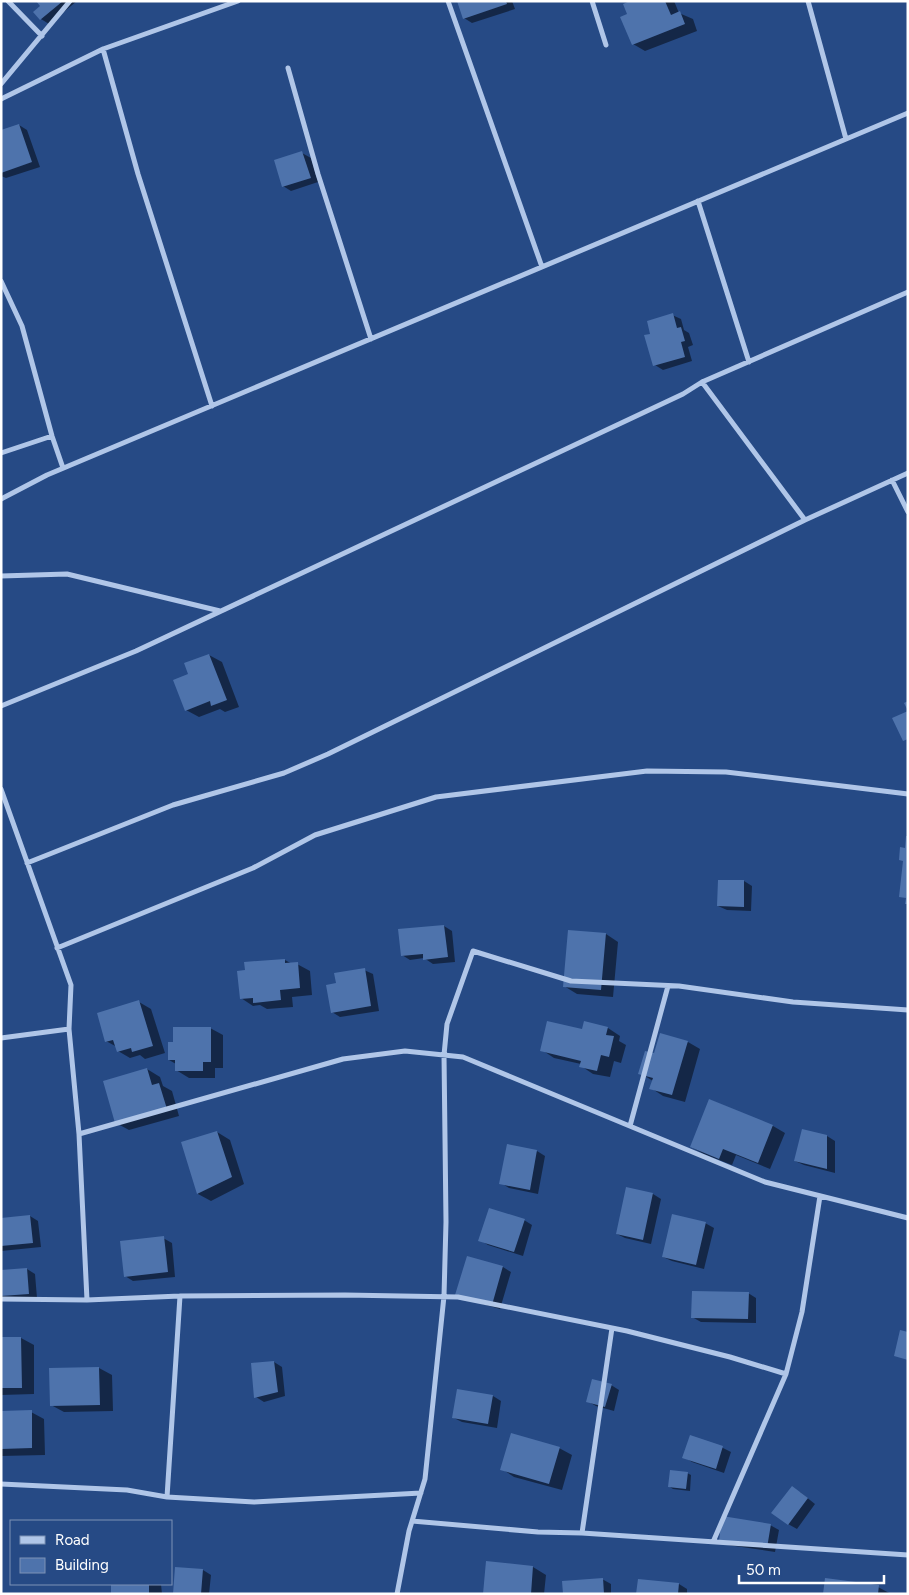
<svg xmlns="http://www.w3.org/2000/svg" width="909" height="1595" font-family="Figtree,sans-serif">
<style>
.shadow{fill:#0007}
.building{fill:#4e73ac}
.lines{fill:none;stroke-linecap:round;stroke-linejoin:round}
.minor{stroke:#b0c6e8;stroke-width:5}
</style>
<rect width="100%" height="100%" fill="#264a85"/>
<!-- shadow -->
<path class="shadow" d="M37,1H77L49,24L41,19L34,12L41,6Z
M458,1H512L515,9L472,23L464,18Z
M634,1H674L679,13L693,19L697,31L645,51L633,44L629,14Z
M19,125L27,130L40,167L6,178L1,176V131Z
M302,153L311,158L318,182L291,191L283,186Z
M672,315L681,319L684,330L689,333L693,345L688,347L692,361L663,370L655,365L652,335Z
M209,655L222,662L239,707L225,712L220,709L199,717L186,710L189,675Z
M744,881L752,886L751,911L727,910L718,906Z
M444,926L452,931L455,962L433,964L424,958L410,960L402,955Z
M606,934L618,942L613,997L577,994L564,986Z
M285,960L292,964H297L310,971L312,995L292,997L293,1007L267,1009L260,1005L253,1006L241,998Z
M364,970L373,974L379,1011L340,1017L332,1012L337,984Z
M139,1002L151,1009L165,1053L145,1059L140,1055L130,1058L118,1051L117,1047L106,1041Z
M210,1028L223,1035V1068H215V1078H189L176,1070V1064L169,1060L174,1043Z
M608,1028L620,1036L619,1041L626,1045L621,1063L614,1061L610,1077L593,1074L581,1066V1064L554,1058L542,1050L583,1031Z
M688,1042L700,1049L685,1102L663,1096L651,1088L653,1081L640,1073L655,1055Z
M147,1069L160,1077L163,1086L172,1091L179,1116L129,1130L116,1123Z
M710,1100L773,1126L785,1133L770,1169L736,1155L732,1165L704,1154L691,1147Z
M217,1132L230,1140L244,1184L211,1201L198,1194L183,1143Z
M827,1136L835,1141V1173L804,1165L795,1161Z
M537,1151L545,1156L538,1194L509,1188L501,1183Z
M627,1189L653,1194L661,1199L651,1244L625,1238L617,1234Z
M30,1216L38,1221L41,1247L1,1251V1219Z
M524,1220L532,1225L523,1256L488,1245L480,1240Z
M705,1223L714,1228L704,1269L672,1261L663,1257Z
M163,1238L172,1243L175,1277L133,1281L125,1276Z
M468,1257L503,1267L511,1272L500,1309L465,1299Z
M27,1269L35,1274L37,1298L1,1301V1271Z
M748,1293L756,1298V1323L701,1322L692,1317Z
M1,1338H21L34,1345V1394L1,1395Z
M274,1362L282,1367L285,1396L264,1402L256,1397L252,1364Z
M99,1368L112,1375L113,1411L64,1412L51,1405V1369Z
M611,1385L619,1390L614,1411L596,1406L587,1401Z
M493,1396L501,1401L497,1428L462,1422L454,1418Z
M1,1412H31L44,1419L45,1455L1,1456Z
M691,1436L723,1448L731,1452L724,1473L692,1462L684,1457Z
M559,1448L572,1455L562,1490L514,1477L502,1469Z
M687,1473L691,1475L690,1491L673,1489L670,1487Z
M800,1492L815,1504L797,1529L788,1524Z
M770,1525L779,1530L775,1552L728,1545Z
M487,1563L533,1567L546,1575L544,1594H484Z
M203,1570L211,1575L209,1594H174Z
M602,1579L611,1584V1594H565Z
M112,1584H161L162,1594H112Z
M679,1584L687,1589V1594H638Z
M878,1587L891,1594H824Z"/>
<!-- building -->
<path class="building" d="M36,1H63L40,20L33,12L40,6Z
M457,1H506L507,4L463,19Z
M630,1H665L671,15L680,11L685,24L632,45L620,17L627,14L623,4Z
M19,124L32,162L1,173V130Z
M302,151L311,178L282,187L274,160Z
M673,313L677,328L681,327L685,341L681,342L685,357L653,366L644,335L650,334L647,321Z
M209,654L227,700L211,706L210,701L185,711L173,680L188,674L184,663Z
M908,701V739L903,741L892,718L908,711L904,703Z
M906,836H908V904H905L906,898L899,897L903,861L899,860L900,847L905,848Z
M718,880H744V907L717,906Z
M444,925L448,957L423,960V954L401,956L398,929Z
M568,930L606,933L601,990L563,987Z
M285,959V963L298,962L300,988L280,990L281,1000L253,1003V998L240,999L237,971L245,970L244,962Z
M365,968L371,1006L331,1013L326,985L336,983L334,973Z
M139,1000L153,1046L132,1052L131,1048L117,1052L113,1040L105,1042L97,1013Z
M547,1021L582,1029L584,1021L608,1027L606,1035L614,1036L609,1057L601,1055L597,1071L579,1067L581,1061L540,1051Z
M173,1027H211V1062H203V1071H175V1060H168V1042H173Z
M660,1033L688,1041L672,1095L649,1089L653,1078L638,1074L645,1051L654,1053Z
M147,1068L152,1085L159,1083L167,1109L115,1123L103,1081Z
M709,1099L773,1125L758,1163L723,1149L719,1159L690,1147Z
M802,1129L827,1135V1169L794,1161Z
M217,1131L232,1177L197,1194L181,1142Z
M507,1144L537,1150L530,1190L499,1184Z
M626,1187L653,1193L643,1240L616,1234Z
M489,1208L525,1219L514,1252L478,1241Z
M672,1214L706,1222L696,1265L662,1257Z
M30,1215L33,1243L1,1246V1218Z
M164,1236L168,1272L124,1277L120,1241Z
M467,1256L503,1266L492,1305L455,1295Z
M27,1268L29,1294L1,1296V1270Z
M692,1291L749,1292L748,1319L691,1318Z
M900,1330L908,1332V1360L894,1356Z
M1,1337H21L22,1388H1Z
M274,1361L278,1392L254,1398L251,1363Z
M99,1367L100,1405L50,1406L49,1368Z
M592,1379L612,1384L605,1407L586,1402Z
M457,1389L493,1395L488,1424L452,1418Z
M32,1410V1448L1,1449V1411Z
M511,1433L560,1447L549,1484L500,1470Z
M690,1435L723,1446L716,1469L682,1458Z
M670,1470L688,1472L686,1489L668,1487Z
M792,1486L808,1498L788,1525L771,1513Z
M722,1516L771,1524L767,1548L719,1541Z
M486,1561L533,1566L531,1594H483Z
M175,1567L203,1569L201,1594H173Z
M603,1578L604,1594H563L562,1581Z
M825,1578L879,1585L878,1594H823Z
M638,1579L679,1583L678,1594H636Z
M111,1584H149V1594H111Z"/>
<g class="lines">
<!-- minor -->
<path class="minor" d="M8,1L42,36
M448,1L542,267
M592,1L606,45
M808,1L846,139
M103,49L138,174L212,406
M288,68L318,174L371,339
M1,84L70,1
M1,99L103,49L238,1
M698,201L749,362
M1,281L22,326L52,436L63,468
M702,382L805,520
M1,453L52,436
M892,480L908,512
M1,499L47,475L908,113
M1,576L67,574L220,611
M1,706L136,651L683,394L702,382L908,292
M1,789L71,985L69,1029L79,1134
M27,863L173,805L284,773L328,754L805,520L908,473
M57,948L253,868L315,835L436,797L647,771L726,772L908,794
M1,1038L69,1029
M630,1126L668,986
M1,1299L87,1300L180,1296L345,1295L458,1297L627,1331L730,1357L786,1374
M87,1300L79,1134L343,1059L405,1051L463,1057L765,1182L908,1218
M1,1484L127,1490L167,1497L254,1502L421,1493
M167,1497L180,1296
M412,1521L538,1532L582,1533L908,1555
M582,1533L612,1328
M713,1542L786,1374L802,1312L820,1196
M397,1594L409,1531L425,1479L444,1296L446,1222L444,1055L447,1024L473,951L571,981L679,986L793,1002L908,1010"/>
</g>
<!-- border -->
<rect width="909" height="1595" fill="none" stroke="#ffffff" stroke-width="5"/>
<!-- legend -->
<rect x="10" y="1520" width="162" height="65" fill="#264a85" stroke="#7d92b6"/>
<rect x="20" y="1536" width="25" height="8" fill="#b0c6e8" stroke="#7d92b6"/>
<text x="55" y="1545" font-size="15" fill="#ffffff">Road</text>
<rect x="20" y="1558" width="25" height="15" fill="#4e73ac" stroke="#7d92b6"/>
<text x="55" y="1570" font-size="15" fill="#ffffff">Building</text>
<!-- scale -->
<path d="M739 1575v8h145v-8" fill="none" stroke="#ffffff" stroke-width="2.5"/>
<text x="746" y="1575" font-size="15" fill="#ffffff" stroke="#264a85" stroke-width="4" paint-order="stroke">50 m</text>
</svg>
